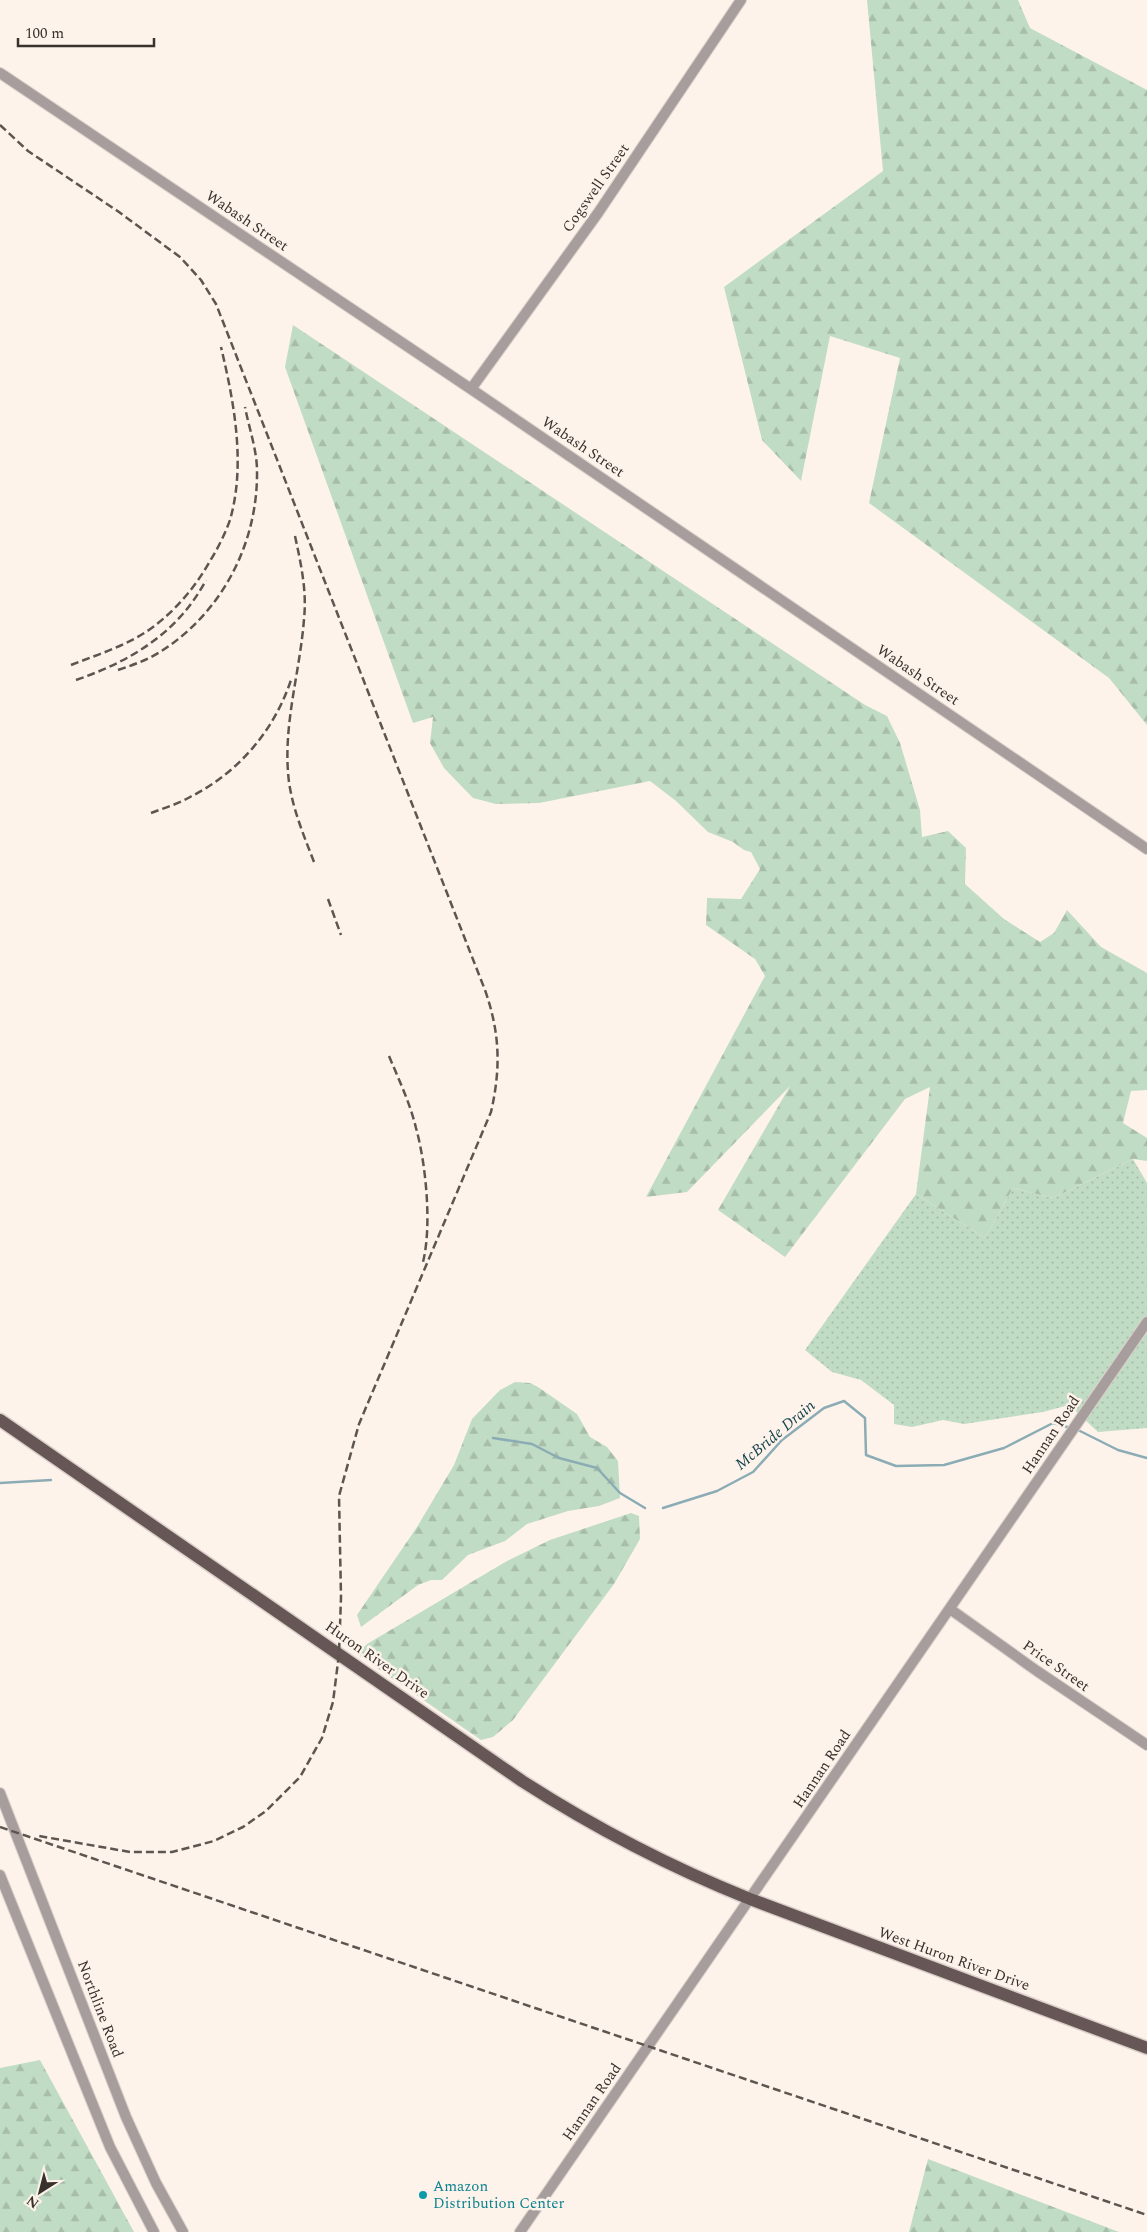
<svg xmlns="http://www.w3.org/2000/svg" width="1147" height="2232" font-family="Spectral,serif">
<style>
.grass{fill:url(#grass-dots)}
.forest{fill:url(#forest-firs)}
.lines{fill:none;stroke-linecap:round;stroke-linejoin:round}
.stream{stroke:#8bacb4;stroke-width:2.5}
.minor-casing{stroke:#dad0c9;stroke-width:12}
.major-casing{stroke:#dad0c9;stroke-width:15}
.minor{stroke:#a79d9d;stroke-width:10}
.major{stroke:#675656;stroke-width:12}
.rail{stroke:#5d5550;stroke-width:2.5;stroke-dasharray:8 4;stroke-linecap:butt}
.culture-dot{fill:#0f9aa8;stroke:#fdf3eb;stroke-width:2}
.labels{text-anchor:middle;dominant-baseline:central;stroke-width:5;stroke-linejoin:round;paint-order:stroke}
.street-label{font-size:15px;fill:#38312c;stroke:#fdf3eb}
.culture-label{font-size:15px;fill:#0d838f;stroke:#fdf3eb;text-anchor:start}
.water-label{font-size:16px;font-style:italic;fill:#18434f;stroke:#fdf3eb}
</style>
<defs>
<pattern id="grass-dots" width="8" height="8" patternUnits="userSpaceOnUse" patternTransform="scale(1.25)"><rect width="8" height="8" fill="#c1dcc5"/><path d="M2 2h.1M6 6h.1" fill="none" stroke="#a7bda9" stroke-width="1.8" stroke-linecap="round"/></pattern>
<pattern id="forest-firs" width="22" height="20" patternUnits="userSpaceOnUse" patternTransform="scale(1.25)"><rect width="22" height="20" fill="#c1dcc5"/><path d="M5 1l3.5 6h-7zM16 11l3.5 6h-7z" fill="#a7bda9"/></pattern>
</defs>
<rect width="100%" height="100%" fill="#fdf3eb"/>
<!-- grass -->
<path class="grass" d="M1133,1159L1147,1183V1428L1098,1432L1069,1405L1043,1412L964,1424L943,1420L912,1427L894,1424V1405L861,1380L832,1372L805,1350L916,1194L985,1238L1013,1188L1053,1198Z"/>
<!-- forest -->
<path class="forest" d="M867,0H1018L1030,28L1147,90V725L1109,678L869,503L900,358L830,336L801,481L762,440L724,287L883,171Z
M293,325L865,705L887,716L900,743L920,810L922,837L948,831L966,848L965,884L1004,919L1040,942L1054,933L1067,910L1101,947L1147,973V1090L1131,1091L1123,1123L1147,1138V1161L1133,1159L1053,1198L1013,1188L985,1238L916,1194L930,1087L905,1099L785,1257L718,1210L790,1086L687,1192L646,1197L765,976L755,959L706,925L707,898L741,899L760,869L751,852L744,850L733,842L708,832L676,801L650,781L539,803L496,804L473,798L444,768L430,743L433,717L413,723L285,367Z
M515,1382L530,1383L538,1387L577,1414L590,1437L607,1447L618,1461L620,1498L599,1506L568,1511L527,1524L505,1541L468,1555L442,1580H431L418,1585L361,1627L357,1615L417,1527L454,1465L472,1419L500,1390Z
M631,1513L639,1516L640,1539L614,1584L513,1720L493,1737L481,1740L360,1656L362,1649L367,1644L507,1561L550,1540Z
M40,2060L134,2232H0V2068Z
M928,2159L1119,2232H909Z"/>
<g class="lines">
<!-- stream -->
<path class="stream" d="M1076,1429L1118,1450L1147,1458
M493,1438L532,1444L559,1458L597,1468L620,1493L645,1508
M0,1483L51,1480
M663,1508L717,1491L753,1472L782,1440L824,1408L844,1401L865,1418L866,1455L896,1466L944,1465L1004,1448L1053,1423L1071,1428"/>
<defs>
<path id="minor" d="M0,73L471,389L1147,849
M471,389L598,213L741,0
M950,1609L1037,1671L1147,1745
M0,1793L126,2117L156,2183L183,2232
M0,1875L110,2147L154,2232
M520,2232L1147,1322"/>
<path id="major" d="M0,1420L522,1781C595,1828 670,1867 750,1899L1147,2048"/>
</defs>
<!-- minor casing -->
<use href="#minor" class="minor-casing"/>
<!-- major casing -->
<use href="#major" class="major-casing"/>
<!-- minor -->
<use href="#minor" class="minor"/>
<!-- major -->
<use href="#major" class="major"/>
<!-- rail -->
<path class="rail" d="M0,125L28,151L119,212L180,257L201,280L216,304L485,990C500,1033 501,1068 491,1112L359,1424L339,1496L341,1597L339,1654L333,1702L322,1738L300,1777L266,1811L243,1827L214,1841L172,1852H130L39,1836
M295,536C301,564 307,591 304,619C300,673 282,727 289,782C293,810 304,836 314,862
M71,665C99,654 129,645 153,627C177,609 196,586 210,561C218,548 225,534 230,520C246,464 234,402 221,347
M118,670C133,665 147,660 160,652C222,613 258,543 257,471C257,450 249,428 245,407
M76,680C131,661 178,633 206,580
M151,813C164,808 178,804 190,797C238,773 274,731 291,680
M328,899L341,935
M389,1056C399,1080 410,1103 416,1128C426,1164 432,1226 423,1262
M0,1827L1147,2215"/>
</g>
<!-- markers -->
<circle class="culture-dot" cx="423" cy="2195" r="5"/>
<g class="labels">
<!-- street labels -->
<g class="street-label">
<text transform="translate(596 188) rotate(-55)">Cogswell Street</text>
<text transform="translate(247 221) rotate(34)">Wabash Street</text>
<text transform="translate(583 447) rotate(34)">Wabash Street</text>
<text transform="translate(918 675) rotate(34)">Wabash Street</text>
<text transform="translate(1051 1435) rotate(-56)">Hannan Road</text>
<text transform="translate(377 1660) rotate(35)">Huron River Drive</text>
<text transform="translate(1056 1666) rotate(35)">Price Street</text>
<text transform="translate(822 1769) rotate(-56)">Hannan Road</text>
<text transform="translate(954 1959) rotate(20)">West Huron River Drive</text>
<text transform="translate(100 2009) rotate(69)">Northline Road</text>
<text transform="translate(592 2102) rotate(-55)">Hannan Road</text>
</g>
<!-- culture labels -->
<g class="culture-label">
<text x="433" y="2186">Amazon<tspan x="433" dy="17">Distribution Center</tspan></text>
</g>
<!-- water labels -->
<g class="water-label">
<text transform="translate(775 1435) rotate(-40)">McBride Drain</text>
</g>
</g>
<!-- north arrow -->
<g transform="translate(40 2192) rotate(216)" stroke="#fdf3eb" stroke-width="4" paint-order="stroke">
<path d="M0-4L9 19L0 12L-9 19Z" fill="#38312c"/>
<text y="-8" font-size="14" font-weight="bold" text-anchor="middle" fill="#38312c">N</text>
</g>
<!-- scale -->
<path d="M18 38v8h136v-8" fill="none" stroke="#38312c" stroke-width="2.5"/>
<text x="25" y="38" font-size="15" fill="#38312c" stroke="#fdf3eb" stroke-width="4" paint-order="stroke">100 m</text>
</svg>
